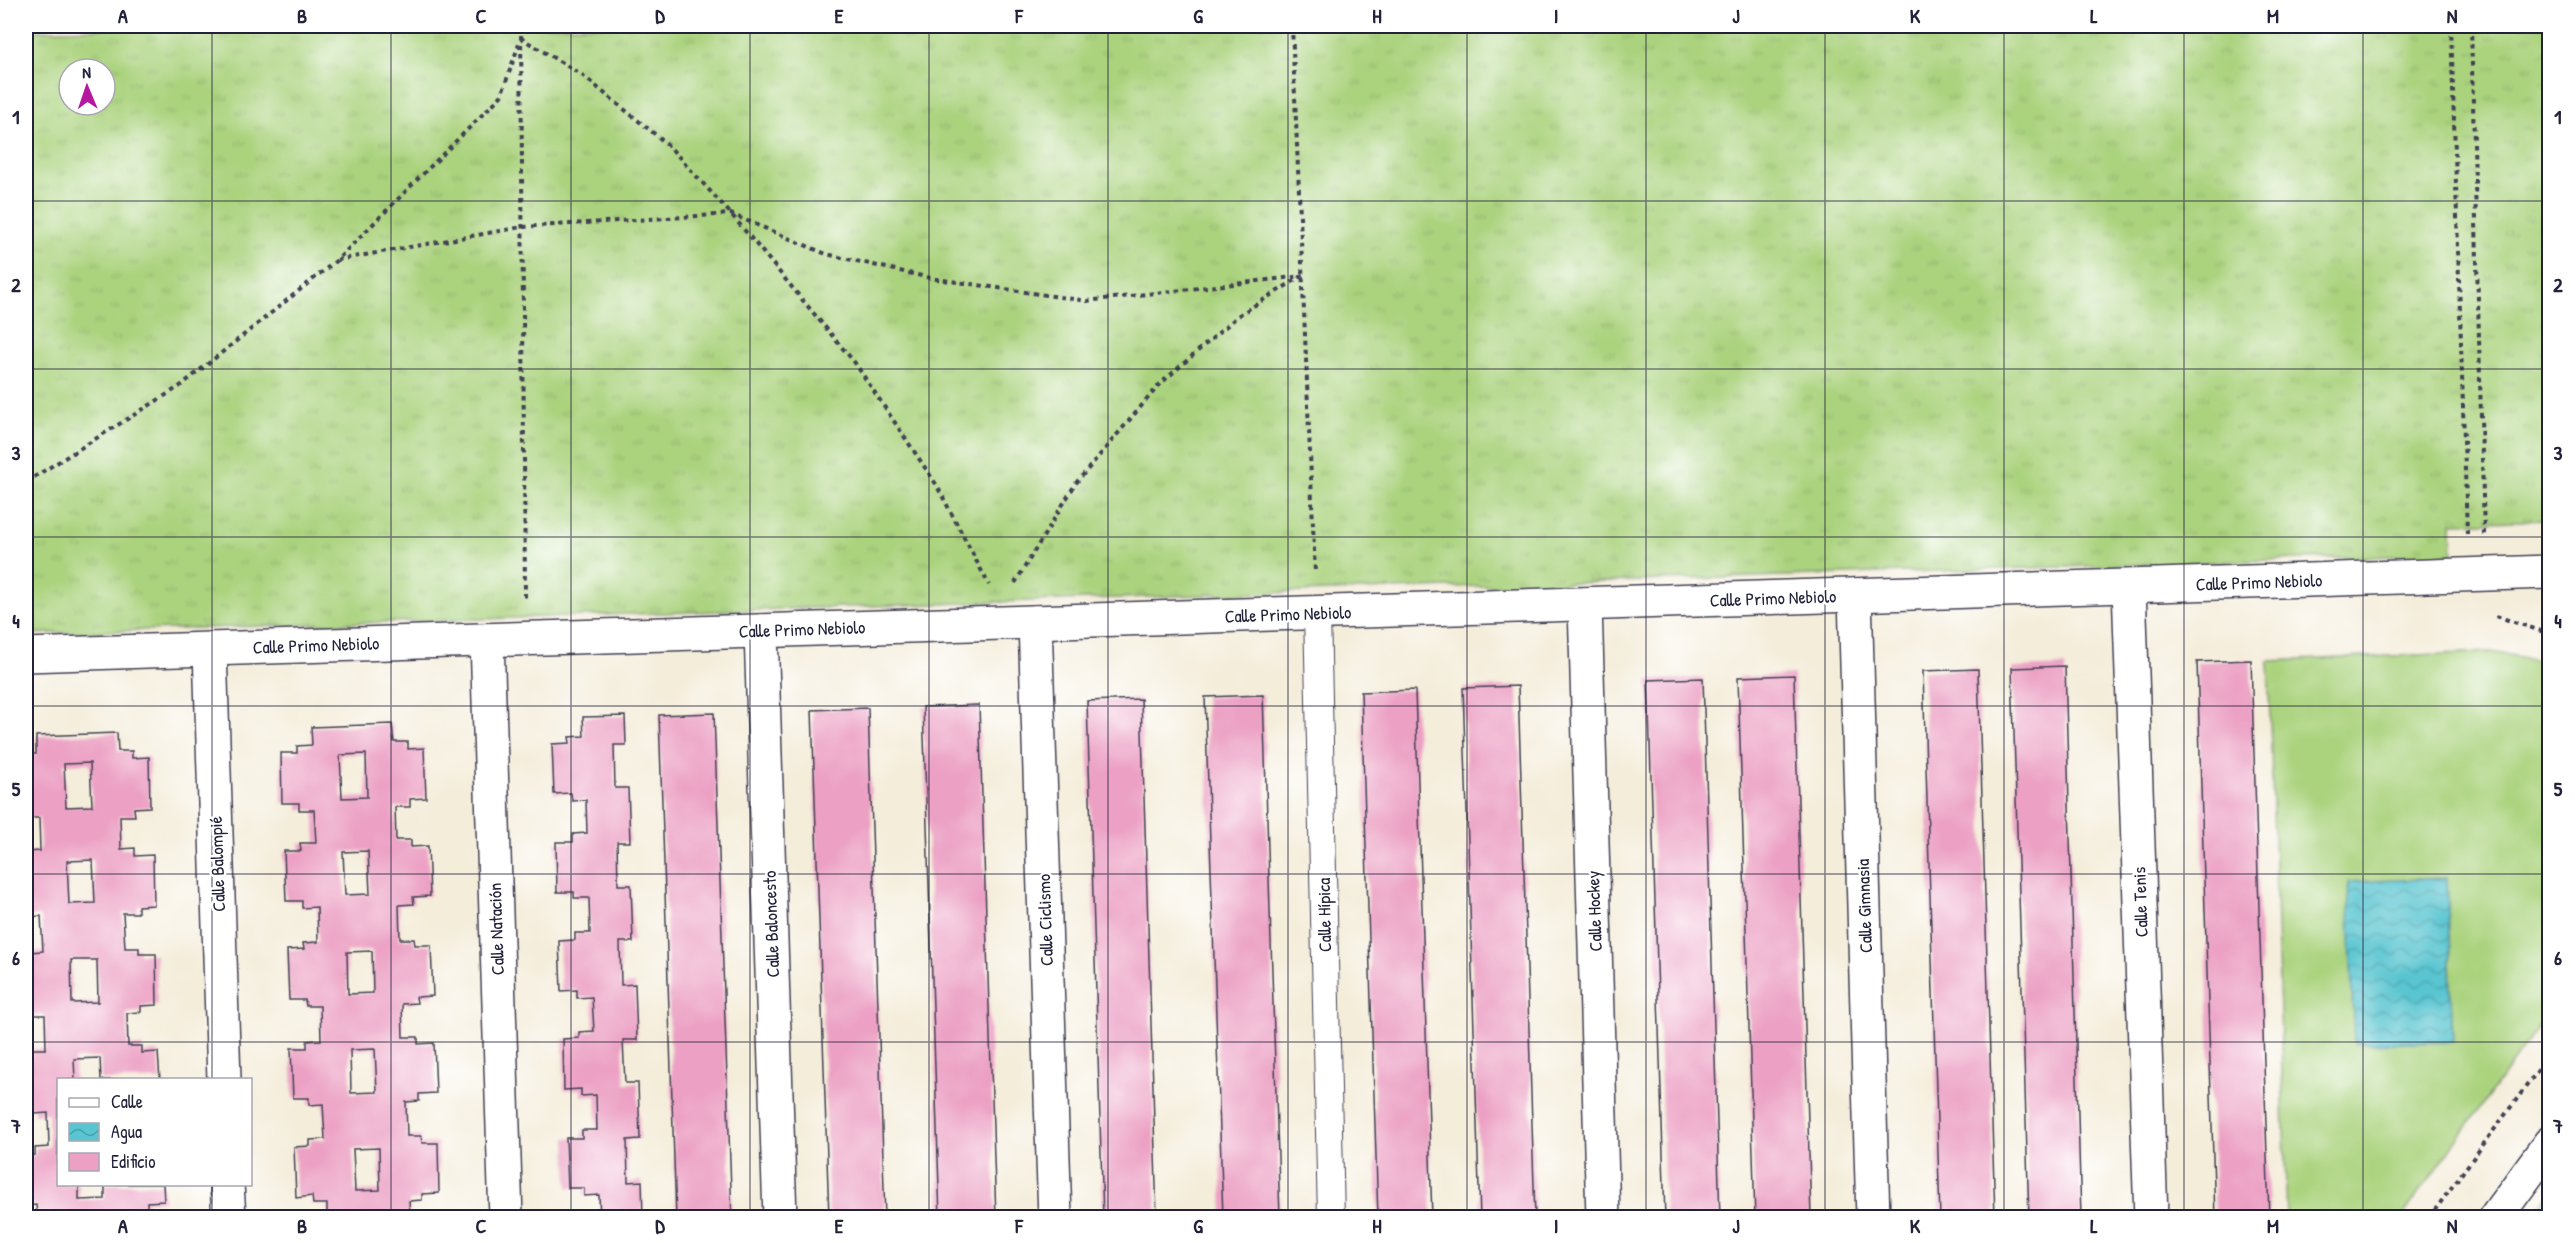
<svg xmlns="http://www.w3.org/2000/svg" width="2575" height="1243" font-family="'Patrick Hand',sans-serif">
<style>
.grass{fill:url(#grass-tufts);stroke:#667a5c;stroke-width:1.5;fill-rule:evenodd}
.pitch{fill:#abd37e;stroke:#667a5c;stroke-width:1.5}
.water{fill:url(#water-waves);stroke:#3d7486;stroke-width:1.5}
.building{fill:#eca1c4;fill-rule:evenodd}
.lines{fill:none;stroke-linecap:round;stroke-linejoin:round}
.pedestrian-casing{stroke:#424053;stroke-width:28}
.minor-casing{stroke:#424053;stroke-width:36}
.tertiary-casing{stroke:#424053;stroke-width:36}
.path{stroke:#424053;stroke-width:4;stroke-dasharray:4.5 4.5;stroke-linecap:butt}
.pedestrian{stroke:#fff;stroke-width:26}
.minor{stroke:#fff;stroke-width:33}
.tertiary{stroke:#fff;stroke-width:33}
.grid{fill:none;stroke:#22223b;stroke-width:1.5;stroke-opacity:0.55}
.labels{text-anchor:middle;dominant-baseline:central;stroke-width:5;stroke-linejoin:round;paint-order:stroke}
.street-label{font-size:18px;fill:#22223b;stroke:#fff}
.neatline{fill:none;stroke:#22223b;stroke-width:2}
.grid-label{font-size:20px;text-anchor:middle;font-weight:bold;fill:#22223b}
</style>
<defs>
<pattern id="grass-tufts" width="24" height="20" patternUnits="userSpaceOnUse" patternTransform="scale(1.5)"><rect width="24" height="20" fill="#abd37e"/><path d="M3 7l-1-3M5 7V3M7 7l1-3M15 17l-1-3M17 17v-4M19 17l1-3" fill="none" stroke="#93b56e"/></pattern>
<pattern id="water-waves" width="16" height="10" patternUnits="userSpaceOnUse" patternTransform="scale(1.5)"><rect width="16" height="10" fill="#58c5d0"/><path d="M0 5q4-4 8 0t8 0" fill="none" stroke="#48a0aa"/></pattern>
</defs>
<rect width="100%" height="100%" fill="#fff"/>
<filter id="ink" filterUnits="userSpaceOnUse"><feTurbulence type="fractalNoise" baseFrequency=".0167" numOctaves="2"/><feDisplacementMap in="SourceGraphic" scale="12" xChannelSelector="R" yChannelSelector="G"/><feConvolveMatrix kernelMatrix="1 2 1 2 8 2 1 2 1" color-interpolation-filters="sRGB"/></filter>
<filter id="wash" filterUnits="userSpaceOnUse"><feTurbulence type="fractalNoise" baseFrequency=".008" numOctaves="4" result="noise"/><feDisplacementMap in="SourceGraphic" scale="24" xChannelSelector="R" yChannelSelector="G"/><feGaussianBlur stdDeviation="1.35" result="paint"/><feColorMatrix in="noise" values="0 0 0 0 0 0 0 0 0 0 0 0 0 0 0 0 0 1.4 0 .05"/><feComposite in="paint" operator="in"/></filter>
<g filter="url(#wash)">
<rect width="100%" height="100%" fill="#f4edda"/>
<!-- grass -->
<path class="grass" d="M209,26H2549V520L2452,523L2453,554L26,634V31ZM69,69H105V105H69Z
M2549,1194V1217H2532Z"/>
<!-- pitch -->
<path class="pitch" d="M2490,652L2522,657L2549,666V1012L2402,1217H2287L2268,661Z"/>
<!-- water -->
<path class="water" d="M2447,878L2453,1042L2354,1044L2348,882Z"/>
<g id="blocks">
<!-- building -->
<path class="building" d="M2251,660L2269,1218H2215L2197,662Z
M2065,666L2081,1218H2029L2012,668Z
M1978,669L1995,1218H1940L1923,671Z
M1794,675L1811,1218H1755L1738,677Z
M1703,678L1720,1218H1665L1648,680Z
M1518,686L1535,1218H1480L1463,688Z
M1415,690L1432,1218H1378L1361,692Z
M1263,695L1280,1218H1223L1205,697Z
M1141,699L1157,1218H1103L1087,701Z
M979,705L996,1218H940L923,707Z
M868,708L885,1218H829L812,710Z
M714,713L732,1218H676L659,715Z
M625,716L626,745H614L615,788H628L630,842H617L618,885H631L633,942H620L621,985L635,984L637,1040H623L625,1083H638L640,1139L627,1140L628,1182L642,1181L643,1218H600L599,1195L584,1196V1188H568L566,1138H582V1130H597L596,1095L581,1096V1089L564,1090L563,1039L579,1038V1032L594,1031L592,997L577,998V990L561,991L559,941L575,940V933H590L589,898H574V892H557L556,842H573V834L587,833L586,800L572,801L571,793L554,794L552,744L570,743L569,737L584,736L583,717Z
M392,724L394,742H408V749L424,748L426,798L410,799V807H395L396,840H411V847L428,846L430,896L413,897L414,904L399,905L400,939H414L415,945H431L433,996L416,997L417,1003L402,1004L403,1037H418V1044L434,1043L436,1093L419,1094V1101L406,1102L407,1136H421L422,1143H438L439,1193L422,1194V1200L409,1201L410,1218H327V1204H313L312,1196L296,1198L294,1147L310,1146V1140L325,1139L323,1104L309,1105V1098H293L291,1048H307V1041L321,1040L320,1006H306L305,1000H289L287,950L304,949L303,943L318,942L317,907L302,908V901H286L284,851H301L300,843H316L314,810H299V803H282L281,753H297V746L312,745L311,727ZM366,754L367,797L342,798L340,755ZM368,851L370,894L345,895L343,852ZM372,951L373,993L348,994L347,952ZM375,1049L377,1092L351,1093L350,1050ZM379,1148L380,1190L355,1191L353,1149Z
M117,733L118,751H132V758L149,757L150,807L134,808L135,816H120L121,849L135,848V856L153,855L154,905L138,906V913H123L125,948H139V954H156L157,1005L141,1006V1012L127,1013L128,1046H142V1053L158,1052L160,1080H101L100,1058L74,1059L75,1080H58V1184H79V1200L105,1199V1184H163L164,1201L147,1202V1209L133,1210L134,1218H52V1213H37L36,1205L26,1206V1156L35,1155V1148L49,1147L48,1113L34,1114V1107H26V1057H32V1049H46L45,1015H30V1008H26V958H28V952L43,951L41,916L27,917L26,910V852L40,851L39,818H26V754H36V736ZM90,763L92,806L66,807L64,764ZM93,860L95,903L69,904L67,861ZM71,960H97L98,1002L72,1003Z"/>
</g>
</g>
<g filter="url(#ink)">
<use href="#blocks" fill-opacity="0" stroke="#424053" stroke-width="1.5"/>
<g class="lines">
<defs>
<path id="pedestrian" d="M1317,613L1331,1218"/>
<path id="minor" d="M2129,587L2151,1218
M1855,595L1873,1218
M1585,604L1603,1218
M1035,622L1055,1218
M761,631L780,1218
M487,640L506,1218
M210,649L224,1080
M227,1184L229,1218"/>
<path id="tertiary" d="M26,655L2550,572
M2495,1218L2550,1143"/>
</defs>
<!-- pedestrian casing -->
<use href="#pedestrian" class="pedestrian-casing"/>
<!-- minor casing -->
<use href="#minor" class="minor-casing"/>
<!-- tertiary casing -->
<use href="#tertiary" class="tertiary-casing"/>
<!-- path -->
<path class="path" d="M521,26L525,598
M1292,26L1315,573
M2451,26L2467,534
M2471,26L2484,535
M337,260L522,227L731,214L826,254L930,278L1087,301L1302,276L1239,315L1160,384L1076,483L1015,583
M26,482L179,387L337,260L501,96L521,38L582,75L667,144L731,214L855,363L936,484L989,585
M2496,616L2550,634
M2429,1218L2550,1054"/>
<!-- pedestrian -->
<use href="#pedestrian" class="pedestrian"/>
<!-- minor -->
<use href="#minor" class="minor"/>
<!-- tertiary -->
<use href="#tertiary" class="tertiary"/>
</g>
</g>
<!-- grid -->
<path class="grid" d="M212,26V1080M391,26V1218M571,26V1218M750,26V1218M929,26V1218M1108,26V1218M1288,26V1218M1467,26V1218M1646,26V1218M1825,26V1218M2004,26V1218M2184,26V1218M2363,26V1218M26,201H2550M26,369H2550M26,537H2550M26,706H2550M26,874H2550M26,1042H2550M212,1184V1218"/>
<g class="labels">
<!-- street labels -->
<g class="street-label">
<text transform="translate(2259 582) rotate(-2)">Calle Primo Nebiolo</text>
<text transform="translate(1773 598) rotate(-2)">Calle Primo Nebiolo</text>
<text transform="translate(1288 614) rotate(-2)">Calle Primo Nebiolo</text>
<text transform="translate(802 629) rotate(-2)">Calle Primo Nebiolo</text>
<text transform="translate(316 645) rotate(-2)">Calle Primo Nebiolo</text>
<text transform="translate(217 864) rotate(-92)">Calle Balompié</text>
<text transform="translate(2140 902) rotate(-92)">Calle Tenis</text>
<text transform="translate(1864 906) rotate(-92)">Calle Gimnasia</text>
<text transform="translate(1594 911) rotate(-92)">Calle Hockey</text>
<text transform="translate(1324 915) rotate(-91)">Calle Hípica</text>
<text transform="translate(1045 920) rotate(-92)">Calle Ciclismo</text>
<text transform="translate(771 924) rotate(-92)">Calle Baloncesto</text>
<text transform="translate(496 929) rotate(-92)">Calle Natación</text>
</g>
</g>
<!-- margin -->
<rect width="2575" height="1243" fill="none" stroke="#fff" stroke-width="66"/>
<!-- legend -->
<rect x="57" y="1078" width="195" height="108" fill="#ffffff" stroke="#a7a7b1" stroke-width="1.5"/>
<rect x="69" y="1098" width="30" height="9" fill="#ffffff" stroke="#a7a7b1" stroke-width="1.5"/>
<text x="111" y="1108" font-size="18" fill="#22223b">Calle</text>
<rect x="69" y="1123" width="30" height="18" fill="url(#water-waves)" stroke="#a7a7b1" stroke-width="1.5"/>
<text x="111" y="1138" font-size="18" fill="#22223b">Agua</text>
<rect x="69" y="1153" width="30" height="18" fill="#eca1c4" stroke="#a7a7b1" stroke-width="1.5"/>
<text x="111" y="1168" font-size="18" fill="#22223b">Edificio</text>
<!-- north arrow -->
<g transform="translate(87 87) rotate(358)"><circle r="28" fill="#ffffff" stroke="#a7a7b1" stroke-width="1.5"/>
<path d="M0-4.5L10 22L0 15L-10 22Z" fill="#b5179e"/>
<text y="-9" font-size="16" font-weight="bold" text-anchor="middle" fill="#22223b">N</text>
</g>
<rect x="33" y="33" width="2509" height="1177" class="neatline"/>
<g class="grid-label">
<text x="123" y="23">A</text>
<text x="302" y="23">B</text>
<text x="481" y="23">C</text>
<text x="660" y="23">D</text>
<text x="839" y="23">E</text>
<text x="1019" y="23">F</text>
<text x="1198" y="23">G</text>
<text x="1377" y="23">H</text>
<text x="1556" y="23">I</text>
<text x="1736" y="23">J</text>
<text x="1915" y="23">K</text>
<text x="2094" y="23">L</text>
<text x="2273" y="23">M</text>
<text x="2452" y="23">N</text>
<text x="16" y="124">1</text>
<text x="2558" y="124">1</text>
<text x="16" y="292">2</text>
<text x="2558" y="292">2</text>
<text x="16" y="460">3</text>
<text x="2558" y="460">3</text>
<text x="16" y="628">4</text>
<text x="2558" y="628">4</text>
<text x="16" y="796">5</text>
<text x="2558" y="796">5</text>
<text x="16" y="965">6</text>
<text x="2558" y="965">6</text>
<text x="16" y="1133">7</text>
<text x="2558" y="1133">7</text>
<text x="123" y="1233">A</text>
<text x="302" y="1233">B</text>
<text x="481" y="1233">C</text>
<text x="660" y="1233">D</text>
<text x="839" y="1233">E</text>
<text x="1019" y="1233">F</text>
<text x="1198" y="1233">G</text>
<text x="1377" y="1233">H</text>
<text x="1556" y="1233">I</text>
<text x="1736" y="1233">J</text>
<text x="1915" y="1233">K</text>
<text x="2094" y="1233">L</text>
<text x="2273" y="1233">M</text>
<text x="2452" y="1233">N</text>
</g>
</svg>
